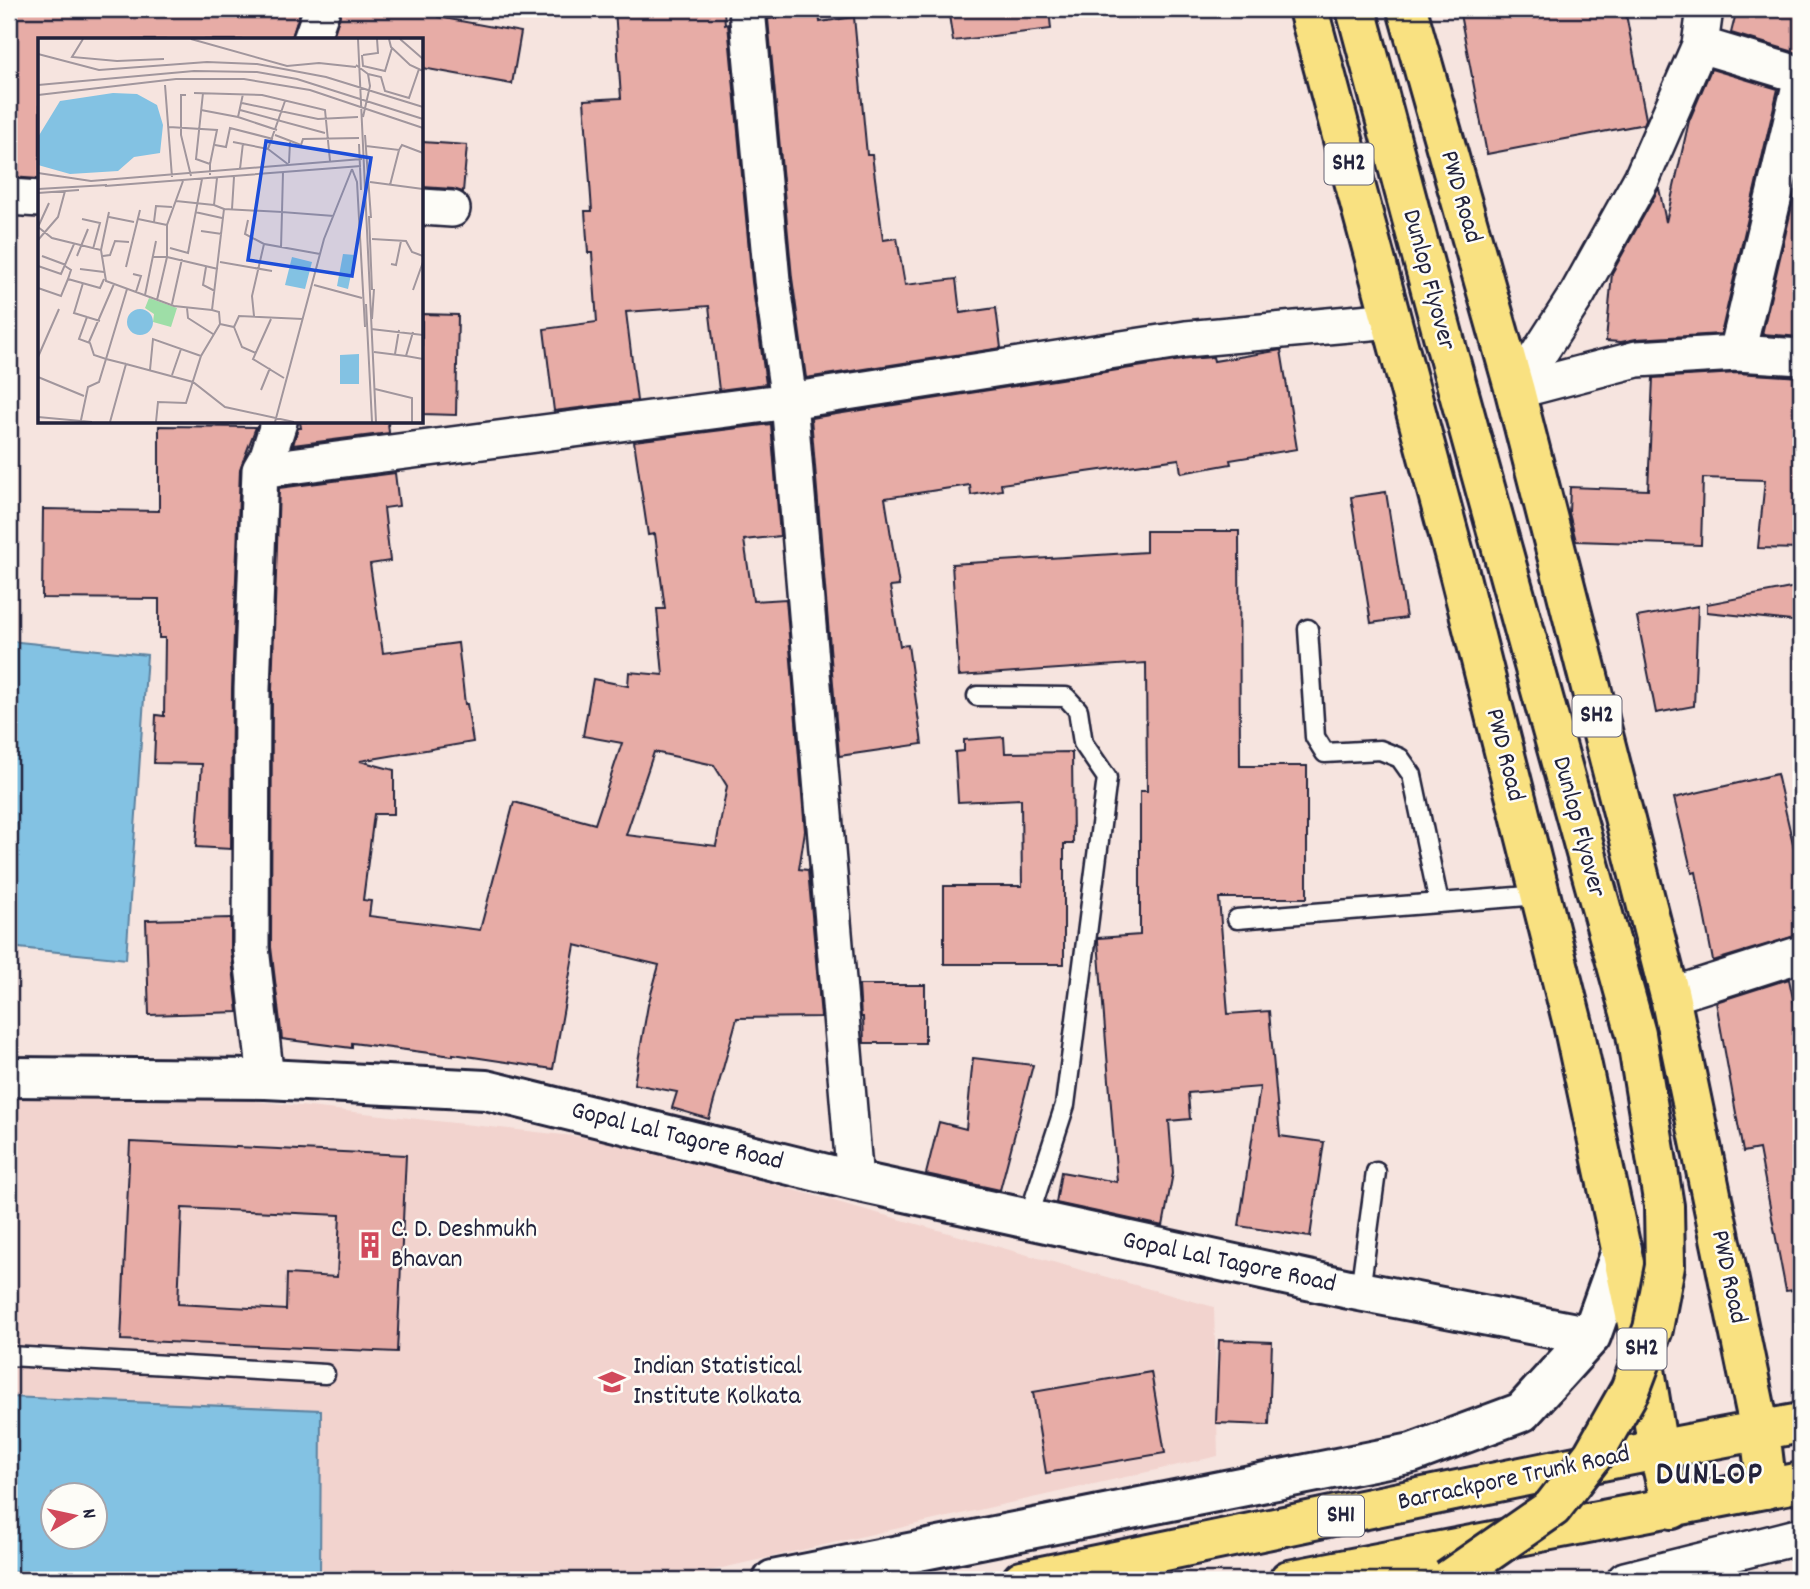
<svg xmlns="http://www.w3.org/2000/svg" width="1810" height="1589" font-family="Dekko,sans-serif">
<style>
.built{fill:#f2d3ce;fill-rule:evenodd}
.water{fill:#83c2e3;stroke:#5c82a0;stroke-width:2;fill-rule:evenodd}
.building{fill:#e7aca6;stroke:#22223b;stroke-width:2;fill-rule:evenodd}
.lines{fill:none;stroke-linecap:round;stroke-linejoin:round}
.lane-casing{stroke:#22223b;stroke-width:23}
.street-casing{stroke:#22223b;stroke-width:40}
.secondary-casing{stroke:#22223b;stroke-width:44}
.primary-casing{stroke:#22223b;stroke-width:44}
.lane{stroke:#fdfcf7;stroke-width:18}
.street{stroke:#fdfcf7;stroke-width:35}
.secondary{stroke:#fdfcf7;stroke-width:38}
.primary{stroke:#f9e181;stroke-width:38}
.primary-bridge-casing{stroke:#22223b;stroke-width:44;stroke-linecap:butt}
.primary-bridge{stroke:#f9e181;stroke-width:38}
.labels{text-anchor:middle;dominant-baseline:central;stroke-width:5;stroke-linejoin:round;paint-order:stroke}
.shield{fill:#fdfcf7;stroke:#646373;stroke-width:2}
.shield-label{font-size:24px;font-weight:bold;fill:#22223b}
.street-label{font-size:26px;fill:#22223b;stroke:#fdfcf7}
.poi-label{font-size:26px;fill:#22223b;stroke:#fdfcf7;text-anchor:start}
.district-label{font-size:33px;font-weight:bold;letter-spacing:2px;fill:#22223b;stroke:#fdfcf7}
.inset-road{fill:none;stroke:#a1969d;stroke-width:2}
.view{fill:#1d4ed8;fill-opacity:0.15;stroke:#1d4ed8;stroke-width:3.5}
.inset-edge{fill:none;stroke:#22223b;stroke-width:3.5}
</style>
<rect width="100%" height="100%" fill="#f6e4df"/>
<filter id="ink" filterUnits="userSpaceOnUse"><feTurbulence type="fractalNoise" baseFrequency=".0143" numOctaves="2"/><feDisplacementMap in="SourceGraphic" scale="14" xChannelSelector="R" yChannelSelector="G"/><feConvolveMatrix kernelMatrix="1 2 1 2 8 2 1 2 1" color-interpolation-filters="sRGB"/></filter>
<g filter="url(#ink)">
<!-- built -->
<path class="built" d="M9,1074L619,1141L1214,1307L1218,1456L669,1580H9ZM52,1494H94V1536H52Z"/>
<!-- water -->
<path class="water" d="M9,641L147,655L126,959L9,947Z
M9,1397L321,1410L320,1580H212L9,1572ZM52,1494H94V1536H52Z"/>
<!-- building -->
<path class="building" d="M9,9H301L291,40H40V179L9,177Z
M342,9H439L438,17L521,32L512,84L422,68V40H332Z
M615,9H724L725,25L728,24L752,282L766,384L719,390L709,306L626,312L637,401L554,411L544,329L597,322L592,253H588L585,211H592L584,100L621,98Z
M948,9H1049L1051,29L953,41Z
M1459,9H1625L1646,119L1644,124L1487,154Z
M1737,9H1801V54L1731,33Z
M819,13L820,22L854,17L867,155H872L883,240L897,238L905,285L956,279L960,313L996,308L1001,348L806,378L792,278L768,19Z
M1711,69L1778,89L1721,334L1636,339L1621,342L1606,341L1612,273L1659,188L1666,222L1689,121Z
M422,142L467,145L463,192L453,189L422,187Z
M1801,168V337L1762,334Z
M422,314L458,315L456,415L422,414Z
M1281,350L1297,449L1230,460L1231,464L1181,473L1179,459L1001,484L1002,490L971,495L970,485L885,498L899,586L890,587L900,646L908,645L922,744L839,756L811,418L1188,359L1213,357L1214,361Z
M1737,373L1801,377V549L1758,548L1765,480L1703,478L1701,545L1576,541L1569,513L1570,487L1648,490L1653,378Z
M300,422H388L389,433L293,445L298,428H301Z
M771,424L780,536L744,540L753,601L786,599L805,831L799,869L808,870L821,1017L737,1018L709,1119L672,1108L677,1092L634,1084L648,1005L659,965L575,945L553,1069L453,1054V1056L352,1043V1048L282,1039L271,947L272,689L279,488L395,473L399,506L384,508L390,561L370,564L383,653L458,643L465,704H467L473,742L360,761L394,770V814H374L363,900L371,901L369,916L480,930L514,802L595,824L622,743L583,736L593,679L628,686L629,672L663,675L657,609H665L655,534L648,535L634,441ZM654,752L714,765L727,786L716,846L626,835Z
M159,426L256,427L240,469L232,689L231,849L196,847L202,764L154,763L156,715L164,716L165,638H159V599L42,598L43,509L159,511Z
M1386,492L1406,618L1371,623L1351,497Z
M1146,531H1239L1240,766H1307V898H1219L1228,1014L1269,1011L1280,1136L1324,1142L1310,1237L1239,1226L1260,1087L1188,1093L1190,1119L1169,1121L1173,1173L1163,1226L1056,1203L1061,1172L1117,1182L1098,941V938L1140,935V791H1147L1146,663L959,676L952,564L1146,552Z
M1801,586V622L1707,612V604Z
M1698,606L1694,706L1656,713L1637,617Z
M1004,737L1005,753L1072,752L1073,844H1064V964H944V886H1022L1021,799L958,802L955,752L964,751V740Z
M1777,774L1797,861H1801V934L1713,961L1696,872L1692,873L1674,798Z
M231,918V950L238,1012L149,1015L146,920Z
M1789,979L1801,1038V1289L1786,1291L1759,1149L1743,1152L1716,1002Z
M859,985H925V1043H864L863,1017H861Z
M973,1058L1033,1065L1000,1190L926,1174L939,1122L966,1129Z
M130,1142L406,1155L397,1352L121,1340ZM182,1208L340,1215L337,1277L287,1274L286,1310L178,1304Z
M1219,1340L1272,1342L1269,1425L1216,1423Z
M1151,1372L1165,1453L1046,1473L1033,1392Z"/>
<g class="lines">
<defs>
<path id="lane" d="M1308,629L1315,737L1325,753L1380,750L1400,758L1412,775L1439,903
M977,696L1066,697L1078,710L1083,743L1107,778L1065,1105L1028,1219
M1237,919L1540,895
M1360,1291L1376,1172
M9,1356L325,1374"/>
<path id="street" d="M747,9L772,280L789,401L1186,339L1392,320
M311,40L322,9
M1700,45L1705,9
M9,197L40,199
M422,207L452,209
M1737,353L1801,81
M1515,391L1578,293L1642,178L1700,45L1801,75
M1515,391L1637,359L1737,353L1801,357
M260,470L789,401L855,1181
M1670,996L1801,954
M266,1079L251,948L252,689L260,470L268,456L279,422
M1625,1580L1801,1536"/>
<path id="secondary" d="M9,1077L266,1079L486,1090L855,1181L1349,1289L1591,1336
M773,1580L1412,1453L1522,1412L1591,1336L1622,1249"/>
<path id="primary" d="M1308,9L1456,561L1573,1024L1639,1333L1658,1449L1672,1509
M1407,9L1515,391L1670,996L1760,1431L1767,1489
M1022,1580C1282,1528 1541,1470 1801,1423
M1289,1580L1801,1482"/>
</defs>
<!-- lane casing -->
<use href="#lane" class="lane-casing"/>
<!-- street casing -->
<use href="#street" class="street-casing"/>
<!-- secondary casing -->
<use href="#secondary" class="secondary-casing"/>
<!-- primary casing -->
<use href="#primary" class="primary-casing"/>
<!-- lane -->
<use href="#lane" class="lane"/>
<!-- street -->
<use href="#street" class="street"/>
<!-- secondary -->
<use href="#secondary" class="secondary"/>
<!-- primary -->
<use href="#primary" class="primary"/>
<defs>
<path id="primary-bridge" d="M1356,9L1447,350L1636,1034L1664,1206L1665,1266L1653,1329L1630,1390L1593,1455L1552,1508L1448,1580"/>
</defs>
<!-- primary-bridge casing -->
<use href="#primary-bridge" class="primary-bridge-casing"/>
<!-- primary-bridge -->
<use href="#primary-bridge" class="primary-bridge"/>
</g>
</g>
<!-- icons -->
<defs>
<symbol id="building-bare" viewBox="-9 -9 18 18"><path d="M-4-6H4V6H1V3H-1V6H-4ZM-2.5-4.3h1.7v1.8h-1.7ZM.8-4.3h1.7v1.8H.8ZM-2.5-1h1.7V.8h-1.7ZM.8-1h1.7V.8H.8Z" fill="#d1495b" stroke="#fdfcf7" stroke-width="2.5" paint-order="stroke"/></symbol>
<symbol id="university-bare" viewBox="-9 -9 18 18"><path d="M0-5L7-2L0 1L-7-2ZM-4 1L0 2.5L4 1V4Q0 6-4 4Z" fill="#d1495b" stroke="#fdfcf7" stroke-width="2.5" paint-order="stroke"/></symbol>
</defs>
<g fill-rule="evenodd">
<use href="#building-bare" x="351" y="1226" width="38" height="38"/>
<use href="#university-bare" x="593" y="1363" width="38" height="38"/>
</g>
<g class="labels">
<!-- shield labels -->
<g class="shield">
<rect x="1324.5" y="143.5" width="49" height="41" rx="5"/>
<rect x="1572.5" y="695.5" width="49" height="41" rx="5"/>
<rect x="1617.5" y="1328.5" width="49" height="41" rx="5"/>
<rect x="1318" y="1495.5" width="46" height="41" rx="5"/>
</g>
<g class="shield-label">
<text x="1349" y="164">SH2</text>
<text x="1597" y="716">SH2</text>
<text x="1642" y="1349">SH2</text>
<text x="1341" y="1516">SH1</text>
</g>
<!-- street labels -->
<g class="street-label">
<text transform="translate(1460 197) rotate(74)">PWD Road</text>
<text transform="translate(1428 280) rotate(75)">Dunlop Flyover</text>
<text transform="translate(1504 755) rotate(76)">PWD Road</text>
<text transform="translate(1578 827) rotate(75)">Dunlop Flyover</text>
<text transform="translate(677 1137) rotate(14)">Gopal Lal Tagore Road</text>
<text transform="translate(1229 1263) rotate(12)">Gopal Lal Tagore Road</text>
<text transform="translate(1728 1277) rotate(78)">PWD Road</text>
<text transform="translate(1514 1479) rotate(-12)">Barrackpore Trunk Road</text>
</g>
<!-- poi labels -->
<g class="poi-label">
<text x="391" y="1230">C. D. Deshmukh<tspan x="391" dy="30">Bhavan</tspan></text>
<text x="633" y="1367">Indian Statistical<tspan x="633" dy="30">Institute Kolkata</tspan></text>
</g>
<!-- district labels -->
<g class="district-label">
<text x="1710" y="1476">DUNLOP</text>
</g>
</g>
<!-- overview -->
<g transform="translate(38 38)">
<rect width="385" height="385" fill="#f6e4df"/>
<path d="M111,260L139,270L133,289L115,284L116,276L107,270Z" fill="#9edea7"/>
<path d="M75,55L99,56L119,67L125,87L122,115L96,119L80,133L32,136L0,127V99L22,63ZM305,216L317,217L310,251L299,248ZM254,219L274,224L267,251L247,247ZM89 284a13 13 0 1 1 26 0a13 13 0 1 1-26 0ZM321,316V346H302V317Z" fill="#83c2e3"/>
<path class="inset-road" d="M45,1L34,19L79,23L126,21M153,1L249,28L281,25L318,29M320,1L338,384M351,1L353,9L372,27L385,33M362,1L385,21M0,16L61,32L169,24L219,26L288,39L385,69M324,17L325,28L347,33L354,10M325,17L340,15L339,1M318,27L330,36L332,48L325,79M330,36L343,39L347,53L371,60L381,31M0,47L156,33L219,34L259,41L385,81M127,47L134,139M156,55L224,57L287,72L292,123M165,55L158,121L172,126V137M205,56L200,79L239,92M0,57L138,41H206L272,52L385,90M148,57H143V97L153,138M247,63L230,111L251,127M204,65L280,81L320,79M163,72L200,79M202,72L287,95M131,89L179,92L172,126M237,97L263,107L265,101L321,100M327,97L333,180M195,104L230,111M321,106L323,152M177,107L188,109L192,90L235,101M328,108L361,112L364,107L385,115M251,125L252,104M202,131L205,105M314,131L319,144L327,289M0,135L53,143L324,121M332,144L385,151M352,147L361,112M67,148L323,128M0,151L69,147M0,155L41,152M138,163L176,167M186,171L244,174L245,134M194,171L196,139M157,174L184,180M331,178L334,252M71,179L96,184M44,181L62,185L55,211M100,181L129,187M210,182L207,196L226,206M116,184L118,168L134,169M0,189L14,200L63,212L68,243L136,268L174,272M0,189L11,165M163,193L184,196M334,201L368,203L374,214L385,218M0,202L20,179L27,153M132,210L150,215L164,141M243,210L244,174L296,178M63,212L71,174M4,218L28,227M39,218L50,191M65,218L72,217L77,203L91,204M115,219H129V187L145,143M182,224L234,233M353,226L358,227L363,203M0,228L23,236L36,206M27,228L33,232L30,241L62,250L66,241M88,229L102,172M168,229L165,247L177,253M42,231L66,234M95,236L103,238L98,254M45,245L36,275L49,279M276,247L324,260M0,250L23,258L30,241M375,252L385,224M107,257L118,203M119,262L129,219L180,231M134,266L144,221M328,266L334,384M149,270L150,280L175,296M216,278L214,258L226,206L282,216M233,281L215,321L246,340M334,281L336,251M62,283L49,279L41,301L52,305L56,317L68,321L89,251M182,286L196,289L201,278L265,281M196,289L204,309L218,315M333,291L385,297M375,294L368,318L385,321M51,304L76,246M336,314L368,318M357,316L361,292M0,319L21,271M112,332L115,301L163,318M134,337L143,311M0,339L46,358M337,351L374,360V384M223,352L232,330M0,379L54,384M43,382L50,349L61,344L68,321L88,326M72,384L88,326L155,344L187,369L256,384M118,384L120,364L148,365L163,318L182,286L181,274L174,272L186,171L176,167L179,140M237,384L286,201L314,131"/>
<path class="view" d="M228,103L333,120L314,238L210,222Z"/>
<rect width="385" height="385" class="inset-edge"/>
</g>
<!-- margin -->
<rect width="1810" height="1589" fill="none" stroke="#fdfcf7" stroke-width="35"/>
<rect x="18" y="18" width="1775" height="1554" fill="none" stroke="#22223b" stroke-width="2.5" filter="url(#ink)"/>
<!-- north arrow -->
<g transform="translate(74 1516) rotate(81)"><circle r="33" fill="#fdfcf7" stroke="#a5a5ac" stroke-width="2"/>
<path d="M0-5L12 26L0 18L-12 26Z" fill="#d1495b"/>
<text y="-10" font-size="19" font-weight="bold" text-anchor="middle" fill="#22223b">N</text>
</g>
</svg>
